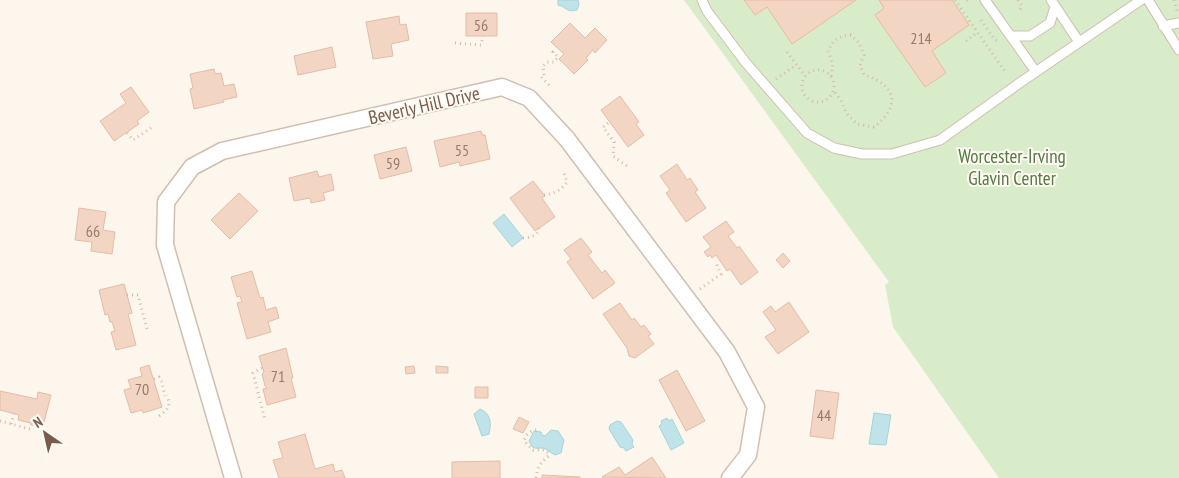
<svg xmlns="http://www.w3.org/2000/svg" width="1179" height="478" font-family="'PT Sans Narrow',sans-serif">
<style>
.green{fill:#d8ecc9}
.water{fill:#bfe3e8;stroke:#a5d3da}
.building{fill:#f3d5c3;stroke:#e6bba3}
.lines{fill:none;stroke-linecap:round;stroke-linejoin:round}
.lane-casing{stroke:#d1beb0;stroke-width:11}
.street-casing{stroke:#d1beb0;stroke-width:19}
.path{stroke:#d9b8a5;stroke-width:3;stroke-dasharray:1 4;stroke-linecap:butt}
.lane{stroke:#fff;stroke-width:9}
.street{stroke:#fff;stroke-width:16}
.labels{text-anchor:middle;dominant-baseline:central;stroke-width:4;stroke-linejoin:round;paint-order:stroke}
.number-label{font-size:16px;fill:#987a6a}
.street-label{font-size:19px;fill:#7a5c4d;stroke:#fffaf3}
.park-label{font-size:19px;fill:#537a41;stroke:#fffaf3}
</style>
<rect width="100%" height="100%" fill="#fdf6ec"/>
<!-- green -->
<path class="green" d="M684,0H1179V478H999L893,327L885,285L889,282Z"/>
<!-- water -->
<path class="water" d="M558,0H578L579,4L577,10C566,13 567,7 558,5Z
M504,214L523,238L512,247L493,223Z
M480,409C492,414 491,425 489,434L482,436L474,414Z
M874,413L891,415L886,445L869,444Z
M667,418L669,421L672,419L684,443L671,450L659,426L662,424L661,421Z
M617,421L621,422L633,440L632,444L634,447L626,451L624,448L620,447L609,429L610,425Z
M551,430L558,431L564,440L561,453L555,455C551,453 547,449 543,448C535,448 533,450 529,441L534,431L541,432L542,435L545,436Z"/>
<!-- building -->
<path class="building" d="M744,0H856L792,44L767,7L755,15Z
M879,0H952L969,25L932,51L946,73L925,87L875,15L884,8Z
M466,13H497V36H466Z
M399,16L400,25L406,24L409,40L391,44L393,56L373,59L366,22Z
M570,23L585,38L595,28L607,40L595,53L593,50L586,58L588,60L574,74L559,59L564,54L551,42Z
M332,47L336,67L298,75L294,56Z
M214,69L215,74L221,73L224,86L234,84L237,97L223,100L224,102L194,109L190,89L193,88L190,74Z
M131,87L149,112L137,121L139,124L114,141L100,121L126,103L120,94Z
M620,96L639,122L636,124L644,135L628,147L601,110Z
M481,131L482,135H485L490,159L460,166L459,162L440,167L434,141Z
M406,147L412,171L380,179L374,155Z
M677,164L687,180L690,178L698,190L695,192L706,208L686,222L666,193L670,190L660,176Z
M317,171L319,177L331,174L334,190L323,193L325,200L311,203L310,198L294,201L289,178Z
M533,181L545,196L542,198L555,217L535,231L510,198Z
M239,193L258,211L230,239L211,220Z
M79,208L106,212L103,230L115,232L112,254L91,251L92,242L75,240Z
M726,221L734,232L728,236L737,248L739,246L758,272L741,285L730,269L727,271L716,255L712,258L710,255L708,257L704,252L711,247L703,237Z
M581,238L592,252L588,255L602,273L605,270L615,283L593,299L567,262L571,259L564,250Z
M783,253L790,261L783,268L776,260Z
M252,271L260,298L263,297L266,310L276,307L279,318L268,322L271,332L247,339L237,303L242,302L240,296L237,297L231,277Z
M124,284L132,313L128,314L136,345L116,350L111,332L115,331L112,322H110L108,314L105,315L99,290Z
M789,302L809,332L778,354L765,337L776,330L763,312L771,306L775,312Z
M620,303L632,320L634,318L641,327L644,325L651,334L648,336L654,344L635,358L629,356L627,348L603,314Z
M286,348L293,378H291L296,397L267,405L263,389L267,388L265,386L262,374L264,372L259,356Z
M149,365L162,407L143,413L142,410L131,413L124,390L131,388L128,380L142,376L140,368Z
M414,366L415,373L406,374L405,367Z
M436,366L448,367V373H436Z
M677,370L705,421L686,431L659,380Z
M475,387H488V398H475Z
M816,390L839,393L833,439L810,436Z
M0,391L37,399L38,392L51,395L43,426L18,420L19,415L0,410Z
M519,417L529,422L523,433L513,429Z
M305,434L315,469L333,464L335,472L342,470L345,478H279L273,460L283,458L278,442Z
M652,457L666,478L602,477L619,467L625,475Z
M500,461V478H452V462Z
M542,475L580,477V478H542Z"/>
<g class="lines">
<defs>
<path id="lane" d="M702,0L707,11L746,63L807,133L834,148L862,154H892L940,140L1021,82L1141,0
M985,0L1036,72
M1051,0L1079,42
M1148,0L1179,50
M1163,26L1179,23
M1011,36H1030L1050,23L1055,7"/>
<path id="street" d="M233,478L165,245L166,202L192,167L222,151L502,87L529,98L567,139L727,352L756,407L748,455L730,478"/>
</defs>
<!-- lane casing -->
<use href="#lane" class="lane-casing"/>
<!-- street casing -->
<use href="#street" class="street-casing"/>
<!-- path -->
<path class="path" d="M955,0L1006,73
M967,0L968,1
M1018,0L1022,6L1020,10
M1174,0L1177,11
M981,20L995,40L999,41
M966,41L977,33
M455,43L481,45L483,36
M787,52L805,76
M802 86a16 16 0 1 1 32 0a16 16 0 1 1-32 0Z
M831,76L833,64L828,51C833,40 838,36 851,35L859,43L864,55L860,65L864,75C897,85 901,106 874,127L857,124L847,114L841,101L834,91
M776,79L796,65
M549,85L541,77L544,75L543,66L547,62H554L558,57L553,52L556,49
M608,123L603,127L614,142L613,156L627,166
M127,133L133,140L151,128
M544,195C553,194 562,190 567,182L563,170
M523,238C530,238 538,236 539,228
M700,289L721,274L715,261
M127,295H138L147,329
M262,368L253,373L265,420
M154,379L159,377L162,382L165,396
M159,416C169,409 171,406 167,395
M0,421L30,429L32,424
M11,424L14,414
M536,478C537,468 540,462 549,456L548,453L544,450H533L524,441C526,434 530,431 537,430"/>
<!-- lane -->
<use href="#lane" class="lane"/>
<!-- street -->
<use href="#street" class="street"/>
</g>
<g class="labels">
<!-- number labels -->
<g class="number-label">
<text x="481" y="25">56</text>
<text x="921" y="38">214</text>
<text x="462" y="150">55</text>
<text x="393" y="163">59</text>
<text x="93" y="231">66</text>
<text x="278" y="376">71</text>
<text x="142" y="389">70</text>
<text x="824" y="415">44</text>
</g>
<!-- street labels -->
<g class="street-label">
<text transform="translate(424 105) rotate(-13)">Beverly Hill Drive</text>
</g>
<!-- park labels -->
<g class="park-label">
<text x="1012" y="156">Worcester-Irving<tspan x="1012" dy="22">Glavin Center</tspan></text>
</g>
</g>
<!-- north arrow -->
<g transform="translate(45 433) rotate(326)" stroke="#fffaf3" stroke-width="4" paint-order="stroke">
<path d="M0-4L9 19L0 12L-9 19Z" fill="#7a5c4d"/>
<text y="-8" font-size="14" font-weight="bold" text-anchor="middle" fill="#7a5c4d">N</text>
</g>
</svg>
